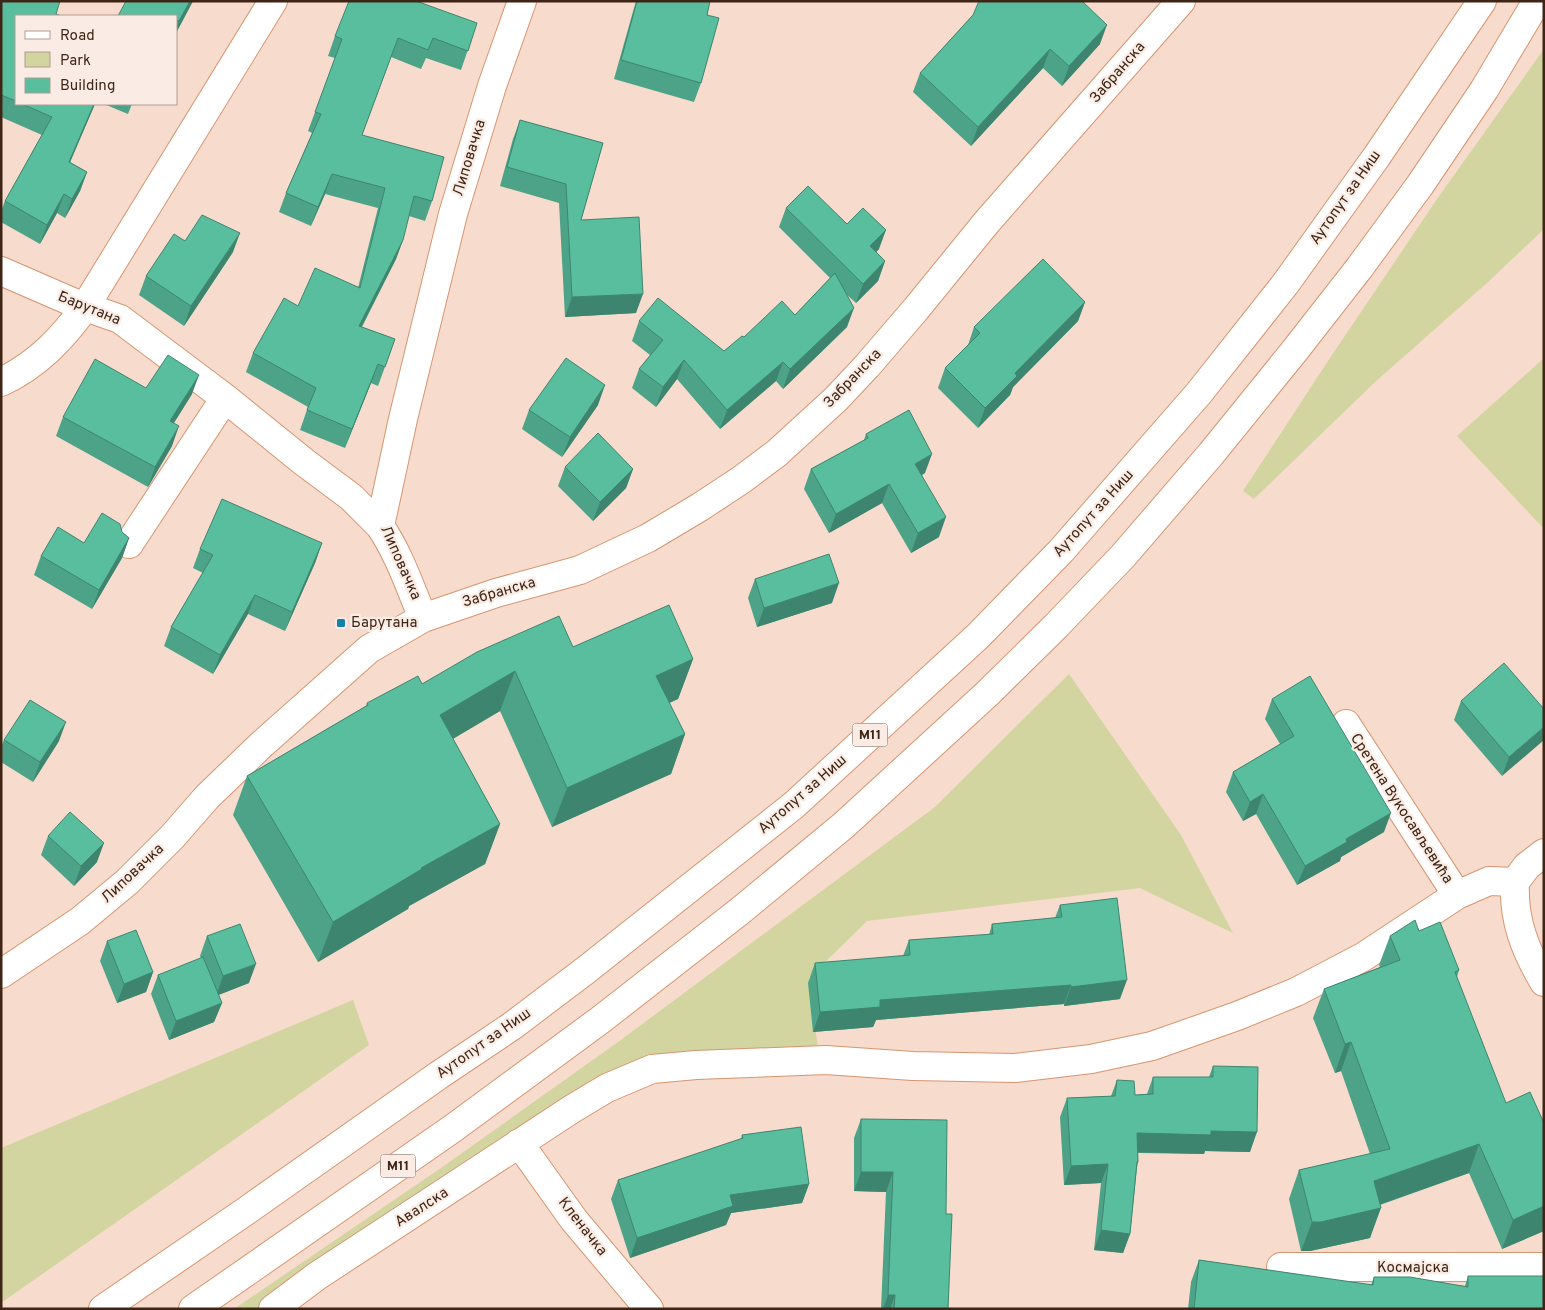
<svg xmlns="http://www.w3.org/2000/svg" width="1545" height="1310" font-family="Overpass,sans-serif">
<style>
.green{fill:#d2d5a0}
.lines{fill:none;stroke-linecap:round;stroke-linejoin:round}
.minor-casing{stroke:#d69571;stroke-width:30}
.highway-casing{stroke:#d69571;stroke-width:30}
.minor{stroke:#fff;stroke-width:28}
.highway{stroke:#fff;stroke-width:28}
.wall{fill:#4ca388}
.shaded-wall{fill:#3e856f}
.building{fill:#58be9e;stroke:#3e856f}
.poi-dot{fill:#1481a9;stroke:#faece4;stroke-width:2}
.labels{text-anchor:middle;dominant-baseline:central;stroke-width:4.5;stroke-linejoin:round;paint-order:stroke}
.shield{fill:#faece4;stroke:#766154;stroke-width:1}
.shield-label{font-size:14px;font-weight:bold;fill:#3e2516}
.street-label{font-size:15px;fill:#3e2516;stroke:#faece4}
.poi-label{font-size:15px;fill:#3e2516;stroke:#faece4;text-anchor:start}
</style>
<rect width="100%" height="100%" fill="#f7dbcd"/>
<!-- green -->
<path class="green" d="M1544,49V229L1487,283L1374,383L1254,499L1243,491L1330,358L1437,199Z
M1543,359H1544V529L1457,436Z
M1069,674L1181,835L1233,933L1140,888L867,921L809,978L820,1064L652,1069L273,1309H234L441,1168L618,1042L935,807Z
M353,1000L369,1045L1,1303V1148Z"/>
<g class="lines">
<defs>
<path id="minor" d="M1,271L77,304L120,319L225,398L304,462L351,497L380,526
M1,382C37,365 62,339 85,307L273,1
M129,544L225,398
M423,618C410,587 399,554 380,526L403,419L453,214L492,86L522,1
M1346,724L1457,895
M1515,882C1513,920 1525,950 1544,982
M1515,882L1527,866L1544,853
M1,974L80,921L127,882L173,836L207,797L261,745L369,649L423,618L496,593L580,570L648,538L700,507L741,480L777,453L836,399L867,366L916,309L986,223L1181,1
M519,1143L574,1220L649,1309
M1281,1267H1544
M273,1309L317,1276L572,1109L607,1088L652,1069L696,1065L826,1060L913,1066L1015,1068L1091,1059L1152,1046L1237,1016L1296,992L1363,957L1457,895L1489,881L1515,882"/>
<path id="highway" d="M103,1309L246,1211L439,1075L512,1026L586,970L794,805L978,636L1061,551L1199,393L1286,283L1377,156L1482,1
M193,1309L452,1129L599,1021L740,911L844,825L988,693L1056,626L1123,556L1211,454L1296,349L1360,267L1420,185L1484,90L1537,1"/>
</defs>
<!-- minor casing -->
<use href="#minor" class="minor-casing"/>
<!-- highway casing -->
<use href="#highway" class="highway-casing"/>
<!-- minor -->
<use href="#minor" class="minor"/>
<!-- highway -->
<use href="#highway" class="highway"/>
</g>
<!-- wall -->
<path class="wall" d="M1,1L16,16V104H95L70,162L87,172L80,191L65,218L57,213L40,244L1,222V211L5,201L42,135L1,117Z
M193,1L176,33V16H118Z
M636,1H710L707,15L701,83L694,102L614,79L632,15Z
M973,15L1100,44L1062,86L1043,68L971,146L913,92L920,73Z
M477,23L461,70L426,58L421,69L391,57L362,135L432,201L425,221L409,216L403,240L396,259L362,327L395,339L378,386L371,383L345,448L300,430L308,407L246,372L253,353L298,306L358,288L378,208L325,194L311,226L279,212L286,193L312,133L308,131L335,58L328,56L335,36Z
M104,104H132L128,114Z
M520,120L603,143L581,220L636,313L565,317L559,203L500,186L513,139Z
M786,208L847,224L879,249L876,252L885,261L878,281L856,303L847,295V327L783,389L776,381L720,429L677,379L656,407L632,388L639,369L650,355L632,341L639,321L724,351L744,337L795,315L830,278L779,227Z
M185,241L233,252L184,326L139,295L146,276Z
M1085,302L1078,321L1013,387L1010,395L978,428L938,388L945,368L968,345L974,327Z
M146,388L192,394L174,423L172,446L148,487L56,436L63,417Z
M598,405L562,457L522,429L529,410Z
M866,434L925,473L922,475L939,537L911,553L882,503L829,533L804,489L811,469L864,440Z
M565,467L633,469L626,488L593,521L558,486Z
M122,532L129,538L122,558L92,609L34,575L41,556Z
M322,543L315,563L285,631L248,614L213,674L164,646L171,627L203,573L193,568L200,549Z
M755,579L832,603L757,627L748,598Z
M573,647L693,659L678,699L669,703L685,734L671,774L552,827L500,711L453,739L500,824L485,864L409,906L408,909L318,962L233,815L247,776L366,706L367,703L422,684Z
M1272,699L1384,832L1341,857L1340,861L1297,885L1256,814L1243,821L1226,792L1233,772L1280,744L1265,719Z
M1461,701L1544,709L1502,776L1454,720Z
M4,740L59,741L33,782L1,762V747Z
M48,836L97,862L74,886L41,855Z
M1060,905L1120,999L1064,1006V1004L876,1020L873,1027L813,1032L808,983L815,963L903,956L909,940L989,935L992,924L1055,918Z
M1419,931L1459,970L1457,977L1544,1231L1502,1249L1469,1173L1380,1205L1370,1238L1310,1251H1301L1289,1199L1299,1170L1370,1154L1341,1071L1335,1073L1313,1018L1324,989L1380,967L1379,965L1390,936Z
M207,936L249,983L218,995L222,1003L214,1022L169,1040L151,994L158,975L201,958L200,956Z
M107,941L153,972L146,992L117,1003L100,961Z
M1213,1066L1250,1152L1205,1151L1204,1154L1138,1153V1162L1137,1167L1130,1234L1123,1253L1094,1250L1101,1183L1064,1185L1060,1117L1067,1098L1111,1096L1117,1080L1135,1095L1147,1094L1153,1077H1209Z
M861,1119L946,1214L948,1309H881L886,1192L854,1191V1138Z
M742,1135L809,1184L802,1203L731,1213L726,1225L630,1258L611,1199L618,1180L741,1139Z
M1199,1260L1371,1285L1374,1277L1465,1286L1468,1276L1544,1309H1188L1191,1282Z"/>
<!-- shaded-wall -->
<path class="shaded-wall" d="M190,1H193L176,33V29L179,21Z
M1107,25L1100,44L1062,86L1069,66Z
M1050,49L1043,68L971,146L978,127Z
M94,104H95L62,181L69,162Z
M87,172L80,191L65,218L72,199Z
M332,174L325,194L311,226L318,207Z
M64,194L57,213L40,244L47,225Z
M886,230L879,249L863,266L870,246Z
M240,233L233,252L184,326L191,306Z
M403,240L396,259L352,345L359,326Z
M885,261L878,281L856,303L863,284Z
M643,294L636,313L565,317L572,297Z
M1085,302L1078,321L1013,387L1010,395L978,428L985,408L1015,373Z
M854,308L847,327L783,389L790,369Z
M684,360L677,379L656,407L663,387Z
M783,362L776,381L720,429L727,410Z
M378,364L371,383L345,448L352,429Z
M199,375L192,394L163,440L170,421Z
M605,385L598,405L562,457L570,437Z
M179,426L172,446L148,487L155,467Z
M932,454L925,473L908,483L915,464Z
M633,469L626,488L593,521L600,502Z
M889,484L882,503L829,533L836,514Z
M946,517L939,537L911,553L918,533Z
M129,538L122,558L92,609L99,590Z
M322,543L315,563L285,631L292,612Z
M839,583L832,603L757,627L764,608Z
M255,595L248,614L213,674L220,655Z
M693,659L678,699L641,716L656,676Z
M515,671L500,711L425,755L440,715Z
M66,722L59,741L33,782L40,762Z
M1544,727V740L1502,776L1509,757Z
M685,734L671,774L552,827L567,788Z
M1263,794L1256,814L1243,821L1250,802Z
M1391,813L1384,832L1341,857L1340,861L1297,885L1305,866L1346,839Z
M500,824L485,864L409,906L408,909L318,962L333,922L421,868Z
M104,843L97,862L74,886L81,866Z
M256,964L249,983L216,996L223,976Z
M153,972L146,992L117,1003L124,984Z
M1127,980L1120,999L1064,1006L1071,987Z
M1071,985L1064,1004L876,1020L873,1027L813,1032L820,1012L880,1000Z
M222,1003L214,1022L169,1040L176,1021Z
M1351,1042L1341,1071L1335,1073L1345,1044Z
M1211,1131L1257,1132L1250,1152L1205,1151L1204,1154L1130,1152L1137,1133Z
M1479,1144L1469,1173L1364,1210L1374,1181Z
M1108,1164L1101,1183L1064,1185L1071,1166Z
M861,1172H893L886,1192L854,1191Z
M809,1184L802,1203L731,1213L726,1225L630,1258L637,1238L730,1195Z
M1544,1206V1231L1502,1249L1513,1220Z
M1381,1208L1370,1238L1310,1251H1301L1312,1222Z
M1101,1230L1130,1234L1123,1253L1094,1250Z
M888,1295H895L890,1309H883Z"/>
<!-- building -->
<path class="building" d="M1,1H60L56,14L61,16H16V101L1,95Z
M126,1H190L179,21L176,20V16H170L167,15V16H118Z
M349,1H416L477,23L468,51L433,38L428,50L398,38L362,135L444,157L432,201L414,196L403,240L359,326L395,339L385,367L378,364L352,429L307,410L316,388L253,353L284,298L298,306L315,268L360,288L385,188L332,174L318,207L286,193L321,114L315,112L342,39L335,36Z
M637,1H710L707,15L719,18L701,83L621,60Z
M979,1H1082L1107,25L1069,66L1050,49L978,127L920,73L973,15Z
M22,104H94L69,162L87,172L72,199L64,194L47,225L5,201L52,117Z
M520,120L603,143L581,220L639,217L643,294L572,297L566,184L507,167Z
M808,186L847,224L863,208L886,230L870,246L885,261L863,284L786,208Z
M202,215L240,233L191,306L146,276L174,234L185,241Z
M1043,259L1085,302L1015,373L1017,376L985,408L945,368L980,333L974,327Z
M835,273L854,308L790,369L783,362L727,410L684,360L663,387L639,369L663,340L639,321L658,298L724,351L742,336L744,337L782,301L795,315Z
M168,355L199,375L170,421L179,426L155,467L63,417L95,359L146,388Z
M566,358L605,385L570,437L529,410Z
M909,410L932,454L915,464L946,517L918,533L889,484L836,514L811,469L868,438L866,434Z
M598,433L633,469L600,502L565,467Z
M222,499L322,543L292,612L255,595L220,655L171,627L213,555L200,549Z
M102,513L120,524L122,532L129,538L99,590L41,556L58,527L84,543Z
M829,554L839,583L764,608L755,579Z
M669,605L693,659L656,676L685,734L567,788L515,671L440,715L500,824L421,868L422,869L333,922L247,776L368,705L367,703L418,676L422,684L477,652L559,616L573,647Z
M1504,663L1544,709V727L1509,757L1461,701Z
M1310,676L1391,813L1346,839L1347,842L1305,866L1263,794L1250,802L1233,772L1294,736L1272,699Z
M30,700L66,722L40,762L4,740Z
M70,812L104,843L81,866L48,836Z
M1117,898L1127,980L1071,987V985L880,1000V1007L820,1012L815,963L910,955L909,940L993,934L992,924L1062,917L1060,905Z
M1415,920L1419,931L1440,922L1459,970L1455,972L1506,1103L1530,1092L1543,1121H1544V1206L1513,1220L1479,1144L1374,1181L1381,1208L1321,1222H1312L1299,1170L1390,1149L1351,1042L1345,1044L1324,989L1400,960L1390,936Z
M240,924L256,964L223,976L207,936Z
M136,930L153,972L124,984L107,941Z
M203,957L222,1003L176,1021L158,975Z
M1213,1066L1258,1067L1257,1132L1211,1131V1135L1137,1133L1138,1162H1137L1130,1234L1101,1230L1108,1164L1071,1166L1067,1098L1115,1096L1117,1080L1134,1081L1135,1095L1153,1094V1077H1213Z
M861,1119L947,1120L946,1214H952L948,1309H894L895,1295H888L893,1172H861Z
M801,1127L809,1184L730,1195L733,1206L637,1238L618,1180L743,1138L742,1135Z
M1199,1260L1373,1285L1374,1277H1410L1468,1287V1276H1544V1309H1194Z"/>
<!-- markers -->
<rect class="poi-dot" x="336" y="618" width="10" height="10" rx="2.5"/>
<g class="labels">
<!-- shield labels -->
<g class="shield">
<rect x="852.5" y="723.5" width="35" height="23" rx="4"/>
<rect x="380.5" y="1154.5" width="35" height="23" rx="4"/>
</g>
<g class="shield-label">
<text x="870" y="735">M11</text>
<text x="398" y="1166">M11</text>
</g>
<!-- street labels -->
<g class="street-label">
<text transform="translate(1118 73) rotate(-49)">Забранска</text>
<text transform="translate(470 158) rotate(-73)">Липовачка</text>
<text transform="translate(1346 198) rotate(-55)">Аутопут за Ниш</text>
<text transform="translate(89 309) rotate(22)">Барутана</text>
<text transform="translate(853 379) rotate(-46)">Забранска</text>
<text transform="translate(1094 514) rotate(-48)">Аутопут за Ниш</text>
<text transform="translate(400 563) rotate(66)">Липовачка</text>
<text transform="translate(499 593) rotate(-16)">Забранска</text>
<text transform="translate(803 795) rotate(-41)">Аутопут за Ниш</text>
<text transform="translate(1401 809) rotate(57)">Сретена Вукосављевића</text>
<text transform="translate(133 874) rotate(-43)">Липовачка</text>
<text transform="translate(484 1044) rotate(-35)">Аутопут за Ниш</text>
<text transform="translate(422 1208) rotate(-33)">Авалска</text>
<text transform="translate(582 1227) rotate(52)">Кленачка</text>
<text x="1413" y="1268">Космајска</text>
</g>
<!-- poi labels -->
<g class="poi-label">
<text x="351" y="623">Барутана</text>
</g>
</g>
<!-- border -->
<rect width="1545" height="1310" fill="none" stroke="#3e2516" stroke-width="5"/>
<!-- legend -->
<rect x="15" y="15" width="162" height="90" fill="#faece4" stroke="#af9c92"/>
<rect x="25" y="31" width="25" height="8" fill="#ffffff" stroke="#af9c92"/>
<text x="60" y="40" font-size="15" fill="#3e2516">Road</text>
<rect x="25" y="52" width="25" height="15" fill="#d2d5a0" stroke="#af9c92"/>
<text x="60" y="65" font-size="15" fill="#3e2516">Park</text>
<rect x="25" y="78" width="25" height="15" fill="#58be9e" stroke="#af9c92"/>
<text x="60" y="90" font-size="15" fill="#3e2516">Building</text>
</svg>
